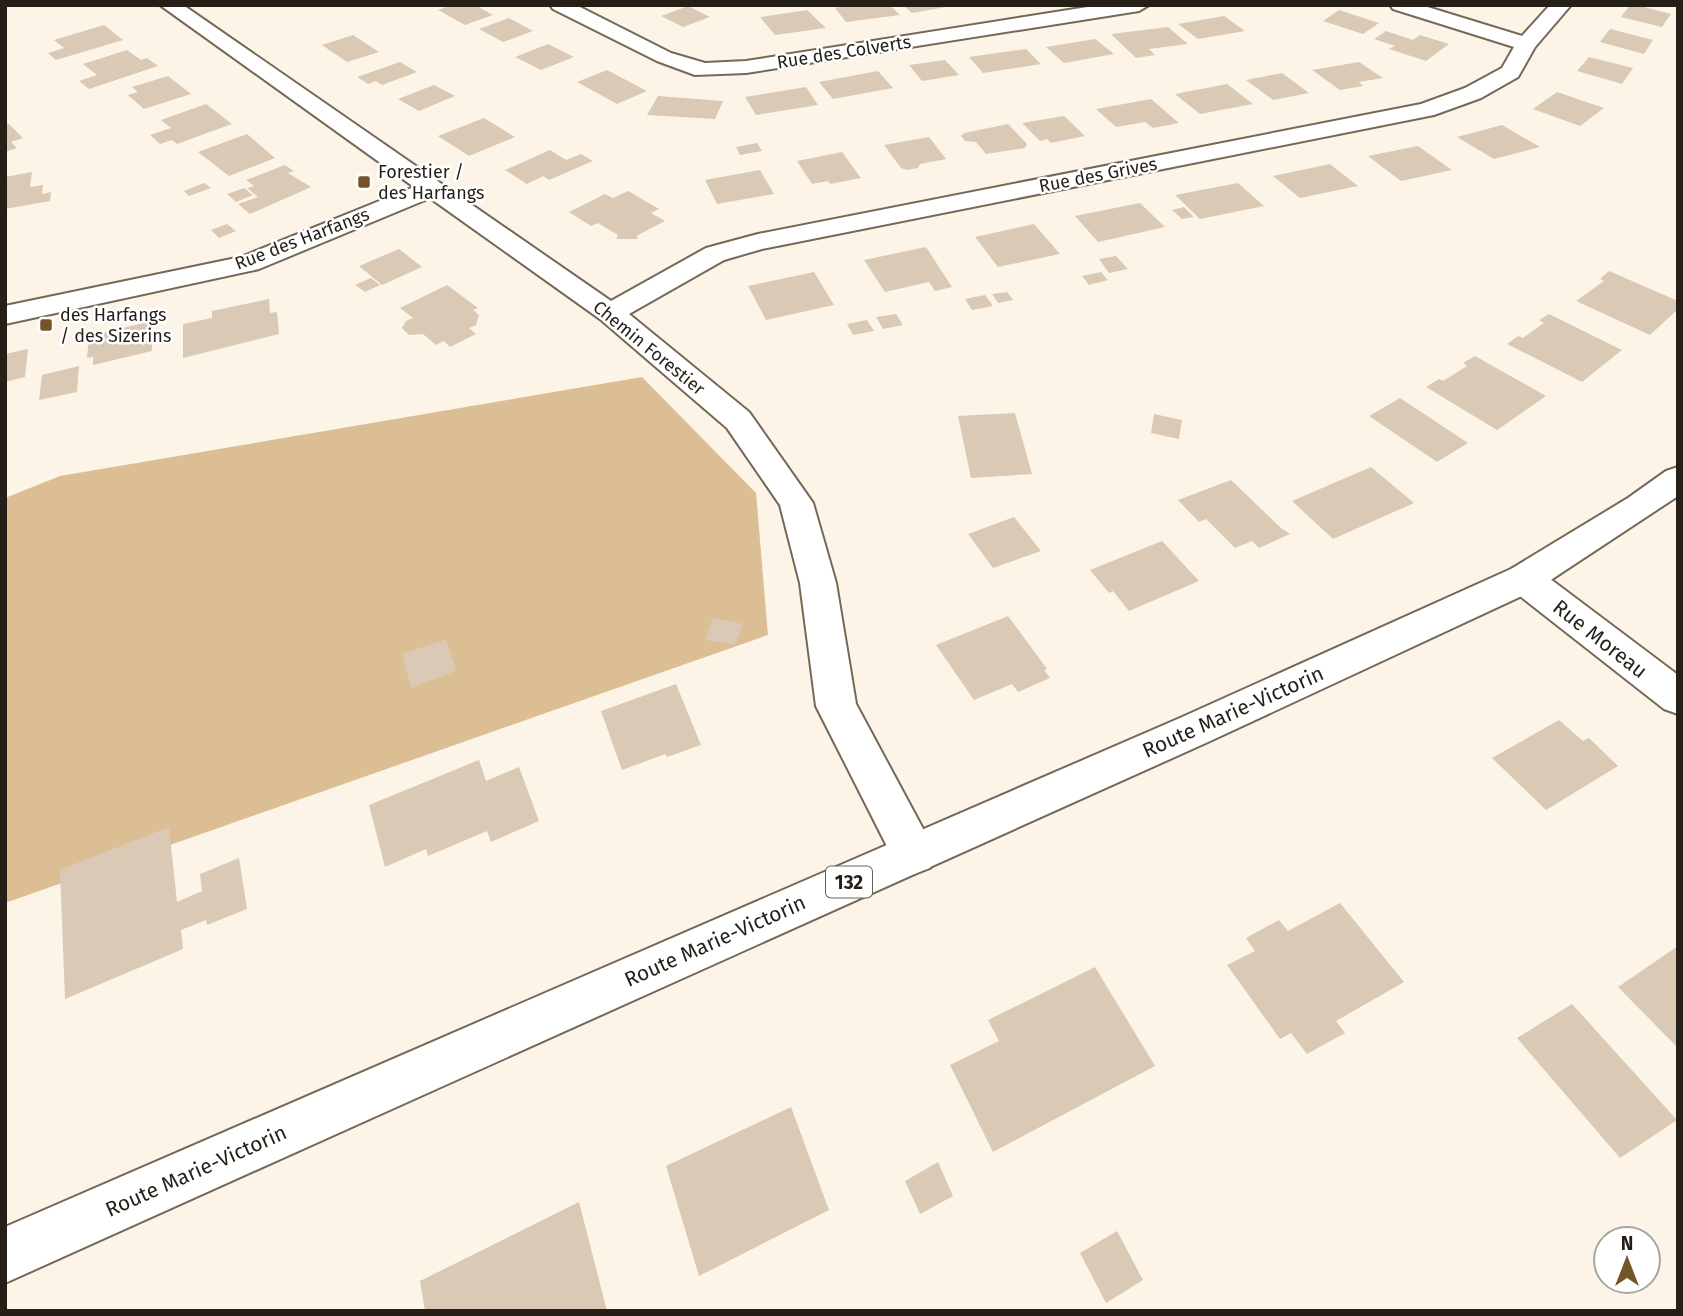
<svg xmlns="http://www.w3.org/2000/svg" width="1683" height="1316" font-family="'Fira Sans',sans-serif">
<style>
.forest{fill:#dcbe95}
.building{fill:#d9c9b5}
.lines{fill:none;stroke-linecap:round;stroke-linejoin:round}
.minor-casing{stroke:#766856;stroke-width:4}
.major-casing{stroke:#766856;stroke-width:4}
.minor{fill:#fff;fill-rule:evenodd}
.major{fill:#fff;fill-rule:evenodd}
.poi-dot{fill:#73552a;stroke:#fff;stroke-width:2.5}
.labels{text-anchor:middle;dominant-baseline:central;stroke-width:5;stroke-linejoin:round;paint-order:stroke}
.far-street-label{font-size:18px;fill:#251f18;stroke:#fff}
.far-poi-label{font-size:18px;fill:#251f18;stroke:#fff;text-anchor:start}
.shield{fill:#fff;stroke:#66625d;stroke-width:2}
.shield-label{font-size:19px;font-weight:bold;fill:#251f18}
.street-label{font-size:21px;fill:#251f18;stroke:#fff}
</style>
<rect width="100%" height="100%" fill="#fdf4e8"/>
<!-- forest -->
<path class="forest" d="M642,377L756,493L768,635L5,903V498L60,476Z"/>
<!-- building -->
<path class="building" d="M452,5H475L493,15L465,25L438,10Z
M849,5H890L900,15L846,22L835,8Z
M903,5H946V7L912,13Z
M1630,5H1636L1671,14L1662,27L1621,17Z
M688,6L710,17L683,27L661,16Z
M807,10L826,28L775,35L760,17Z
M1339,10L1379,23L1363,34L1323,21Z
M1224,16L1245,31L1198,39L1178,24Z
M509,18L533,31L503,42L479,29Z
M104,25L123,40L56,60L48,53L64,48L54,40Z
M1168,27L1188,44L1149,49L1155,55L1136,58L1111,34Z
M1610,29L1653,40L1644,54L1600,42Z
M1386,31L1413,40L1420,35L1449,44L1426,61L1389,49L1395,46L1374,39Z
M353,35L379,52L347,62L322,45Z
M1095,39L1114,54L1064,63L1046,47Z
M548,44L574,57L541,70L515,57Z
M1026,49L1041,64L983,73L969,57Z
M127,50L141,60L147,58L158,66L89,89L79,81L97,75L83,64Z
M1589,57L1633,68L1622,84L1577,71Z
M945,60L959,75L922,81L909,65Z
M400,62L417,72L382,85L376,81L368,84L357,77Z
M1359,62L1383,78L1359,82L1363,86L1340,90L1312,70Z
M607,70L647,91L617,104L577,82Z
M878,71L893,88L833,99L819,82Z
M1282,73L1309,93L1273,100L1246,80Z
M168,76L191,94L144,109L128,95L138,92L132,87Z
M1227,84L1253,104L1200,114L1175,94Z
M434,85L455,96L419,111L398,99Z
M806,87L818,105L756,115L745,97Z
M1557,92L1604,108L1580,126L1533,109Z
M658,96L723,101L715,119L647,115Z
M1151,99L1179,123L1153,128L1145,122L1116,127L1096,109Z
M206,104L232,124L177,144L172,140L160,144L150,135L171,128L161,120Z
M1064,116L1085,136L1051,143L1047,139L1040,141L1022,123Z
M484,118L515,137L469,156L438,136Z
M9,124L23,138L11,142L17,148L5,152V125Z
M1008,124L1027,144L1025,148L986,154L976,142L965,141L961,136L964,133Z
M1502,125L1540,147L1494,159L1457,137Z
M247,134L275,158L229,176L198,152Z
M929,137L946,159L920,164L918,168L907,170L901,168L884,145Z
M757,143L762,151L740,155L736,147Z
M1418,146L1452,170L1401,181L1368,156Z
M550,150L566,160L581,154L593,161L549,180L543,176L527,184L505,170Z
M842,152L861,178L830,184L828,181L812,184L797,161Z
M1330,164L1358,186L1300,198L1273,176Z
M285,165L294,171L288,173L311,187L250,214L238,204L258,197L247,188L254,186L246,180Z
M760,170L774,194L717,204L705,180Z
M32,172L30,187L43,185L42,194L51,192L50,201L5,209V177Z
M204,183L211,188L189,196L184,191Z
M1238,183L1264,206L1200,219L1175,195Z
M244,188L253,195L236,202L227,194Z
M628,191L659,209L651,213L665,221L638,235L637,239H616L618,235L598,223L591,226L569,212L605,194L613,198Z
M1140,203L1165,227L1098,242L1075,216Z
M1184,207L1194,217L1182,219L1172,210Z
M227,224L236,231L219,238L211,230Z
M1034,224L1060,254L998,267L975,237Z
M926,247L952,287L935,291L929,282L885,292L864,260Z
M399,249L422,267L382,285L359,266Z
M1116,256L1128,269L1109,273L1099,259Z
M1609,271L1678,301V309L1650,335L1576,301L1604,281L1600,279Z
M814,272L834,305L766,320L748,286Z
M1101,272L1108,280L1089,285L1082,276Z
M371,278L380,285L365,292L355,285Z
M447,285L478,308L473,310L479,315L476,325L469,328L476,334L450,347L444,341L436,345L423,334L409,335L402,328L406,321L413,318L400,308Z
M1007,292L1013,300L998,303L992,294Z
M985,295L993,306L972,310L965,299Z
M269,299L270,313L277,312L279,334L183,358V324L212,318V311Z
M896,314L903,325L883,329L876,317Z
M1549,314L1622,350L1582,382L1507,344L1518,336L1523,338L1544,323L1539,320Z
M867,320L874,331L853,335L847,324Z
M152,321V351L93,365V357L87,358L89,336Z
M28,349L25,377L5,382V354Z
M1475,356L1546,396L1497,430L1426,387L1439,379L1443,381L1467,366L1463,363Z
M79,366L77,392L39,400L42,375Z
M1400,398L1468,443L1437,462L1369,416Z
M1015,413L1032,474L971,478L958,416Z
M1154,414L1182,420L1179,439L1151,433Z
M1371,467L1414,503L1333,539L1292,501Z
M1231,480L1281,528L1290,534L1259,548L1252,541L1235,548L1206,519L1199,522L1178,500Z
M1014,517L1041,551L993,568L968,534Z
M1162,541L1199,581L1129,611L1113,591L1109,593L1090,570Z
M1008,616L1047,669L1044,670L1050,678L1018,692L1012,684L974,700L936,645Z
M713,618L743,624L735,645L705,640Z
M446,639L456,671L411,688L402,654Z
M676,684L701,745L667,757L665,754L622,770L601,711Z
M1559,720L1583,741L1589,738L1618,766L1546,810L1492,758Z
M479,760L486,781L519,767L539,821L491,842L487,831L428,856L426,849L385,867L369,805Z
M169,827L177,902L202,891L200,874L239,858L247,909L207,925L206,920L181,930L183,949L65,999L60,870Z
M1340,903L1404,982L1336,1021L1345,1033L1307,1054L1291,1033L1280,1039L1227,965L1255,951L1246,938L1279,920L1288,931Z
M1678,946V1048L1618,987Z
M1095,967L1155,1066L993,1152L950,1065L999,1041L988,1020Z
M1572,1004L1677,1120L1620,1158L1517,1038Z
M791,1107L829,1210L699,1276L666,1166Z
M938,1162L953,1196L920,1214L905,1181Z
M579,1202L607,1311H425L420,1281Z
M1117,1231L1143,1280L1106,1303L1080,1253Z"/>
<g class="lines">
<defs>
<path id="minor" d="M160,5H183L611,301L706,248L758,234L1421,104L1465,88L1502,68L1514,47L1393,9L1390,5H1421L1522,36L1550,5H1571L1535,47L1518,77L1481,98L1434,115L762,249L724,260L629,314L749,412L813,503L836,583L856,704L936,853L930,868L914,874L898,868L816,706L800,583L780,505L727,428L600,319L430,198L259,269L5,324V306L241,257L414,187Z
M550,5H576L671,53L705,63L746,61L1100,5H1149L1139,11L746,73L695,75L657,61L553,9Z
M1524,565L1537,569L1678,675V714L1664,709L1511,589L1506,579L1511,569Z"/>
<path id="major" d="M1678,467V496L1537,589L1208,742L5,1283V1227L1180,718L1511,569L1628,498L1666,471Z"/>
</defs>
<!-- minor casing -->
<use href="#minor" class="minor-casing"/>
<!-- major casing -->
<use href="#major" class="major-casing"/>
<!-- minor -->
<use href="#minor" class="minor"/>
<!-- major -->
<use href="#major" class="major"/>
</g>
<!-- markers -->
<g class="poi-dot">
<rect x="357" y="175" width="14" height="14" rx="3.5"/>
<rect x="39" y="318" width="14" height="14" rx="3.5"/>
</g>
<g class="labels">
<!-- far-street labels -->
<g class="far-street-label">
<text transform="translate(844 52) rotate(-9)">Rue des Colverts</text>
<text transform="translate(1098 175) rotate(-11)">Rue des Grives</text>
<text transform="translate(302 239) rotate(-21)">Rue des Harfangs</text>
<text transform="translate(649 348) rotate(39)">Chemin Forestier</text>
</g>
<!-- far-poi labels -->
<g class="far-poi-label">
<text x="378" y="172">Forestier /<tspan x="378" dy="21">des Harfangs</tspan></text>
<text x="60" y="315">des Harfangs<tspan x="60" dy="21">/ des Sizerins</tspan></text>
</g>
<!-- shield labels -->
<rect class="shield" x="826" y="866.5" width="46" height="31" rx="5"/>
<g class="shield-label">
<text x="849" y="882">132</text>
</g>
<!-- street labels -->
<g class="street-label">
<text transform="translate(1600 639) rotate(38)">Rue Moreau</text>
<text transform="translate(1233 712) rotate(-24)">Route Marie-Victorin</text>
<text transform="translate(715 941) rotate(-24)">Route Marie-Victorin</text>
<text transform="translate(196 1171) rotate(-24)">Route Marie-Victorin</text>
</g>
</g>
<!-- border -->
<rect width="1683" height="1316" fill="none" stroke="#251f18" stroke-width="14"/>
<!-- north arrow -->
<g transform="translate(1627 1260)"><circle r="33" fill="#ffffff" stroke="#a8a5a3" stroke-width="2"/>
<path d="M0-5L12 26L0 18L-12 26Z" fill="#73552a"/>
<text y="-10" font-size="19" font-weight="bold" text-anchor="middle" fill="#251f18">N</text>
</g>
</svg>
